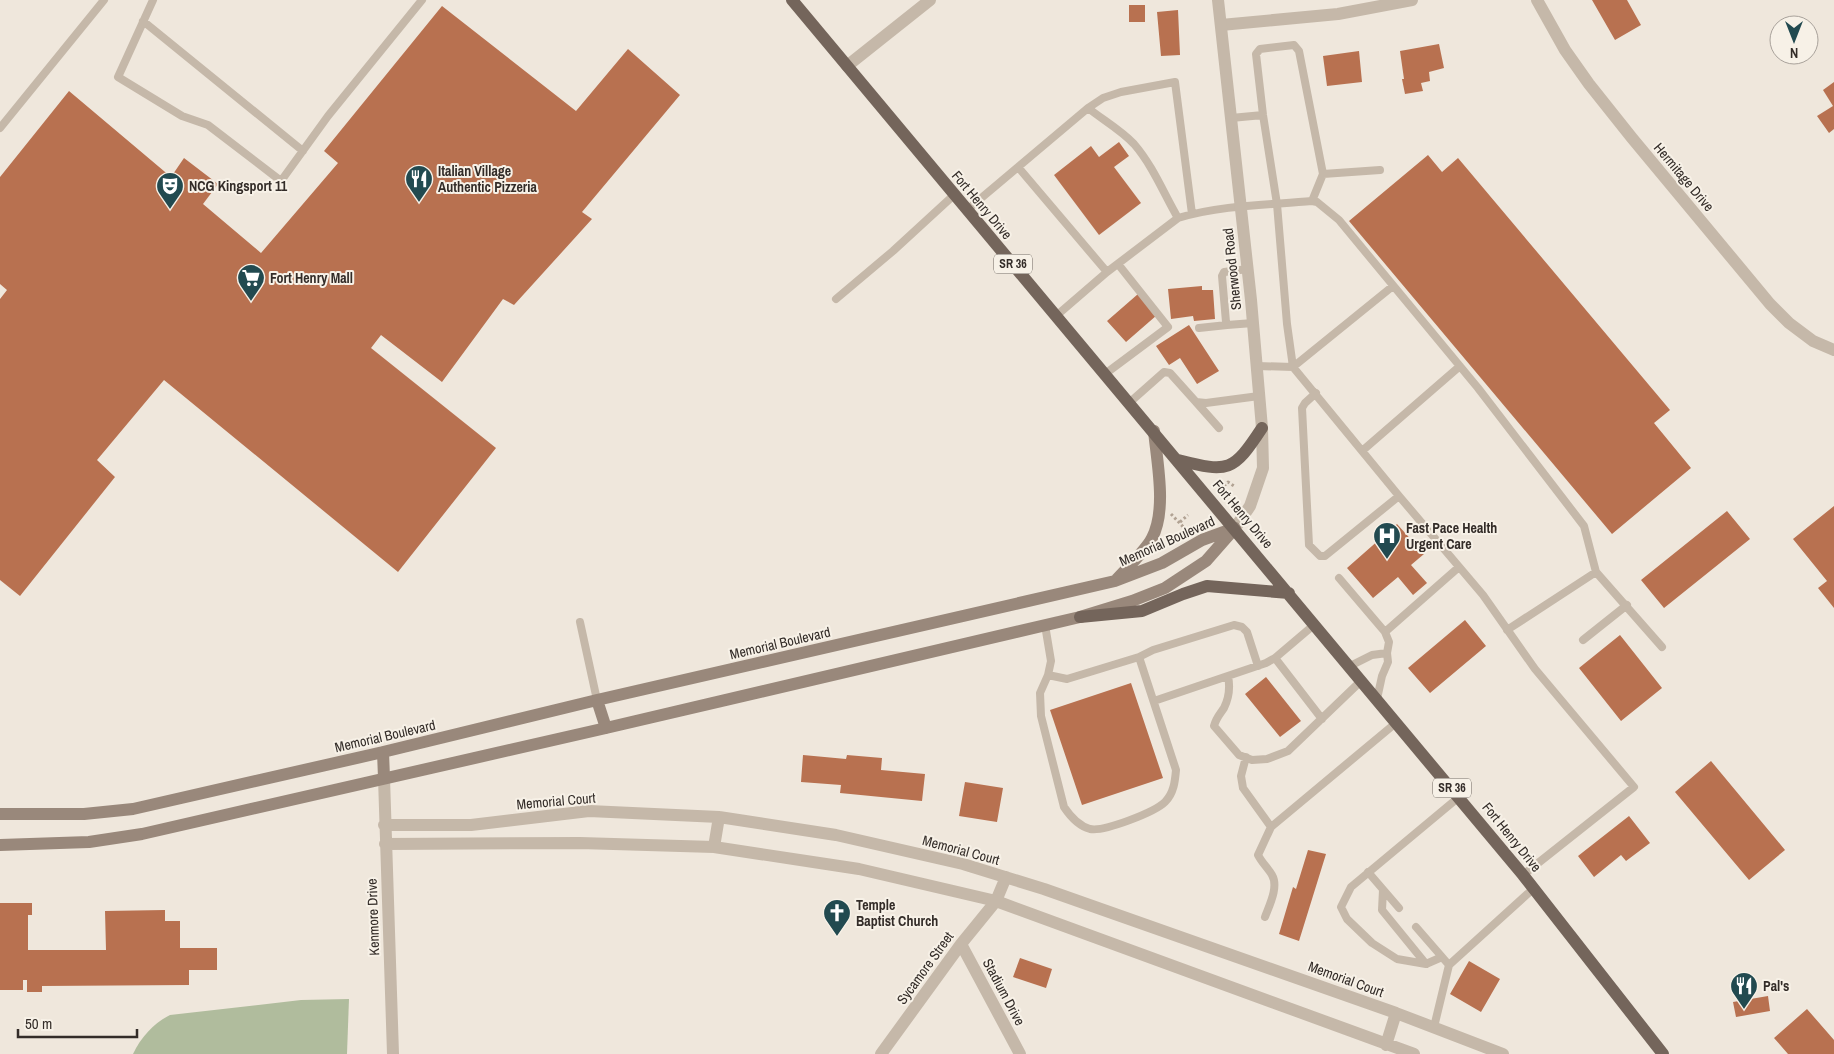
<svg xmlns="http://www.w3.org/2000/svg" width="1834" height="1054" font-family="'Archivo Narrow',sans-serif">
<style>
.green{fill:#b0bc9d}
.building{fill:#b87150}
.lines{fill:none;stroke-linecap:round;stroke-linejoin:round}
.path{stroke:#b1a293;stroke-width:3;stroke-dasharray:2.5 2.5;stroke-linecap:butt}
.service{stroke:#c5b8a9;stroke-width:8}
.minor{stroke:#c5b8a9;stroke-width:12}
.tertiary{stroke:#c5b8a9;stroke-width:12}
.secondary{stroke:#99887b;stroke-width:12}
.primary{stroke:#74655b;stroke-width:12}
.labels{text-anchor:middle;dominant-baseline:central;stroke-width:4;stroke-linejoin:round;paint-order:stroke}
.shield{fill:#f7f1e7;stroke:#6e6761;stroke-width:1}
.shield-label{font-size:12px;font-weight:bold;fill:#332c28}
.poi-label{font-size:14px;font-weight:bold;fill:#332c28;stroke:#f7f1e7;text-anchor:start}
.street-label{font-size:14px;fill:#332c28;stroke:#f7f1e7}
</style>
<rect width="100%" height="100%" fill="#efe7dc"/>
<!-- green -->
<path class="green" d="M349,999L347,1054H133C141,1037 154,1023 170,1015L301,1000Z"/>
<!-- building -->
<path class="building" d="M1592,0H1627L1641,25L1615,40Z
M1129,5H1145V22H1129Z
M442,6L576,111L628,49L680,95L582,212L592,219L514,305L503,299L442,382L381,335L371,348L496,448L398,572L164,380L97,460L115,477L20,596L0,580V299L7,290L0,284V177L69,91L171,177L184,158L218,184L203,204L261,253L338,163L324,151Z
M1178,10L1180,55L1161,56L1157,12Z
M1439,44L1444,68L1429,72L1430,81L1421,83L1423,91L1405,94L1402,79H1404L1400,51Z
M1359,51L1362,82L1327,86L1323,56Z
M1834,82V129L1829,133L1817,116L1833,106L1823,90Z
M1119,142L1129,156L1114,167L1141,203L1099,235L1054,175L1091,146L1099,157Z
M1428,155L1442,172L1458,158L1670,410L1654,423L1691,468L1612,534L1349,221Z
M1202,286V290H1213L1215,319L1194,321L1193,316L1171,319L1168,289Z
M1138,294L1157,315L1126,342L1107,321Z
M1189,325L1219,371L1197,384L1180,358L1169,365L1156,346Z
M1834,506V608L1818,588L1827,581L1793,539Z
M1727,511L1750,539L1664,608L1641,580Z
M1397,524L1424,554L1411,565L1427,583L1413,595L1398,577L1373,598L1347,568Z
M1465,620L1486,646L1430,693L1408,668Z
M1620,635L1662,688L1621,721L1579,668Z
M1266,677L1301,721L1280,737L1245,694Z
M1131,683L1163,778L1082,805L1050,710Z
M803,755L846,759L847,755L882,758L881,770L925,774L922,801L840,793L841,785L801,782Z
M1711,761L1785,850L1749,880L1675,792Z
M965,782L1003,788L997,822L959,816Z
M1629,816L1650,843L1626,861L1621,855L1594,877L1578,856Z
M1308,850L1326,854L1299,941L1279,934L1293,887L1296,889Z
M0,903H32V915H28V950H106L105,911L165,910V921H180V948H217V970H189V985L42,986V992H27V980H23V990H0Z
M1020,958L1052,969L1046,988L1013,977Z
M1469,961L1500,979L1481,1012L1450,994Z
M1768,996L1770,1011L1736,1017L1733,1002Z
M1807,1009L1834,1040V1054H1788L1774,1038Z"/>
<g class="lines">
<!-- path -->
<path class="path" d="M1224,486L1228,482L1234,486
M1171,514L1189,533
M1180,522L1188,515"/>
<!-- service -->
<path class="service" d="M153,0L118,77L182,116L208,125L281,181L328,116L422,0
M143,21L303,151
M1088,108C1103,120 1121,130 1134,144C1153,166 1164,194 1178,218
M1231,118L1263,115
M0,128L104,0
M1323,174L1299,51L1294,45L1260,49L1256,54L1263,115L1277,204L1287,324L1293,367L1393,286
M1312,201L1323,174L1380,170
M967,210L1018,167
M1248,269L1224,272L1222,276L1226,322L1227,325L1253,323
M1107,272L1018,167L1088,108L1103,98L1121,92L1175,82L1192,214
M836,299L893,251L954,195
M1056,316L1107,272L1178,218C1221,205 1268,205 1312,201L1317,202L1339,220L1478,388L1584,526L1596,572
M1199,328L1227,325
M1257,366L1293,367L1399,496L1483,595L1535,669L1634,787L1523,875
M1105,374L1168,327L1118,264
M1316,393L1305,403L1302,408L1309,545L1320,556H1325L1399,496
M1196,402L1219,428
M1129,403L1164,372L1170,373L1196,402L1206,403L1259,396
M1362,451L1460,366
M1339,578L1385,632L1459,567
M580,622L597,700
M1045,625L1051,661L1048,675L1040,693L1041,716L1064,807C1070,816 1079,826 1090,829C1104,832 1155,812 1165,802C1174,793 1175,781 1176,770L1139,657L1067,679L1048,675
M1507,630L1596,572L1662,647
M1583,640L1627,605
M1139,657L1153,650L1234,625L1242,627L1247,632L1258,666
M1275,658L1322,719
M1350,666L1372,655L1387,653
M1228,676C1230,686 1229,698 1224,708C1220,714 1216,718 1214,726L1239,755L1252,760L1267,759L1288,751L1362,680
M1377,699L1382,676L1388,662L1387,653L1389,642L1385,632
M1154,701L1266,663L1275,658L1315,624
M1246,757L1241,776L1243,788L1271,827
M1368,872L1399,908
M1383,890L1382,910L1426,964L1442,957
M1265,917C1269,906 1279,887 1272,875C1268,868 1262,863 1258,855L1271,827L1397,722
M1416,927L1449,965L1534,888
M1426,964L1397,959L1372,943L1347,919L1341,907L1351,887L1459,797
M1434,1027L1449,965"/>
<!-- minor -->
<path class="minor" d="M1537,0L1565,50L1589,84L1632,138L1770,304L1789,323L1813,341L1834,350
M1221,25L1338,14L1412,0
M847,66L930,0
M384,778L393,1054
M384,825H471L589,811L719,817L836,835L963,864L1044,889L1396,1013L1503,1054
M385,844L580,843L714,847L859,869L996,901L1414,1054
M714,847L719,817
M961,944L1020,1054
M1386,1045L1396,1013
M881,1054L961,944L996,901L1006,877"/>
<!-- tertiary -->
<path class="tertiary" d="M1218,0L1251,300L1262,428L1263,468L1250,506L1235,528"/>
<!-- secondary -->
<path class="secondary" d="M1117,579C1126,569 1147,549 1152,538C1167,510 1157,462 1154,431
M597,700L606,728
M383,752L384,778
M0,814H84L133,809L383,752L597,700L1115,581L1162,563L1202,540L1232,529
M0,845L89,842L142,834L606,728L1080,617L1132,601L1165,588L1206,561L1235,528"/>
<!-- primary -->
<path class="primary" d="M792,0L1523,875L1663,1054
M1178,460C1229,473 1233,472 1262,428
M1080,617L1142,611L1183,594L1207,586L1289,593"/>
</g>
<!-- icons -->
<defs>
<symbol id="restaurant-pin" viewBox="-11 -11 22 30"><path d="M0 17L-7.5 6A9.5 9.5 0 1 1 7.5 6Z" fill="#224a50" stroke="#f7f1e7"/><path d="M-5-6h1v4h1v-4h1v4h1v-4h1v5L-1.5 .5V6h-2V.5L-5-1ZM5-6V6H3V1.5H1.5Q1.5-4 5-6Z" fill="#fff"/></symbol>
<symbol id="theatre-pin" viewBox="-11 -11 22 30"><path d="M0 17L-7.5 6A9.5 9.5 0 1 1 7.5 6Z" fill="#224a50" stroke="#f7f1e7"/><path d="M-5-5.5Q0-4 5-5.5V0Q5 5 0 6Q-5 5-5 0ZM-3.3-2.5H-1v1.5H-3.3ZM1-2.5H3.3v1.5H1ZM-2.8 1Q0 5.5 2.8 1Z" fill="#fff"/></symbol>
<symbol id="supermarket-pin" viewBox="-11 -11 22 30"><path d="M0 17L-7.5 6A9.5 9.5 0 1 1 7.5 6Z" fill="#224a50" stroke="#f7f1e7"/><path d="M-6-5.5h2.5l.6 2H6L4.5 2H-2.5L-4.4-4H-6ZM-1.5 3.2a1.3 1.3 0 1 0 .1 0ZM3 3.2a1.3 1.3 0 1 0 .1 0Z" fill="#fff"/></symbol>
<symbol id="hospital-pin" viewBox="-11 -11 22 30"><path d="M0 17L-7.5 6A9.5 9.5 0 1 1 7.5 6Z" fill="#224a50" stroke="#f7f1e7"/><path d="M-5-5h3v3.5h4V-5h3V5h-3V1.5h-4V5h-3Z" fill="#fff"/></symbol>
<symbol id="church-pin" viewBox="-11 -11 22 30"><path d="M0 17L-7.5 6A9.5 9.5 0 1 1 7.5 6Z" fill="#224a50" stroke="#f7f1e7"/><path d="M-1.2-6h2.4v3.5h3.3v2.4h-3.3V6h-2.4V-.1h-3.3v-2.4h3.3Z" fill="#fff"/></symbol>
</defs>
<g fill-rule="evenodd">
<use href="#restaurant-pin" x="403" y="163" width="32" height="43"/>
<use href="#theatre-pin" x="154" y="170" width="32" height="43"/>
<use href="#supermarket-pin" x="235" y="262" width="32" height="43"/>
<use href="#hospital-pin" x="1371" y="520" width="32" height="43"/>
<use href="#church-pin" x="821" y="897" width="32" height="43"/>
<use href="#restaurant-pin" x="1728" y="970" width="32" height="43"/>
</g>
<g class="labels">
<!-- shield labels -->
<g class="shield">
<rect x="994" y="254.5" width="38" height="19" rx="4"/>
<rect x="1433" y="778.5" width="38" height="19" rx="4"/>
</g>
<g class="shield-label">
<text x="1013" y="264">SR 36</text>
<text x="1452" y="788">SR 36</text>
</g>
<!-- poi labels -->
<g class="poi-label">
<text x="438" y="171">Italian Village<tspan x="438" dy="16">Authentic Pizzeria</tspan></text>
<text x="189" y="186">NCG Kingsport 11</text>
<text x="270" y="278">Fort Henry Mall</text>
<text x="1406" y="528">Fast Pace Health<tspan x="1406" dy="16">Urgent Care</tspan></text>
<text x="856" y="905">Temple<tspan x="856" dy="16">Baptist Church</tspan></text>
<text x="1763" y="986">Pal's</text>
</g>
<!-- street labels -->
<g class="street-label">
<text transform="translate(1684 177) rotate(50)">Hermitage Drive</text>
<text transform="translate(982 205) rotate(50)">Fort Henry Drive</text>
<text transform="translate(1232 269) rotate(-96)">Sherwood Road</text>
<text transform="translate(1243 514) rotate(50)">Fort Henry Drive</text>
<text transform="translate(1167 541) rotate(-24)">Memorial Boulevard</text>
<text transform="translate(780 643) rotate(-13)">Memorial Boulevard</text>
<text transform="translate(385 736) rotate(-13)">Memorial Boulevard</text>
<text transform="translate(556 801) rotate(-5)">Memorial Court</text>
<text transform="translate(1512 837) rotate(51)">Fort Henry Drive</text>
<text transform="translate(961 850) rotate(15)">Memorial Court</text>
<text transform="translate(373 917) rotate(-92)">Kenmore Drive</text>
<text transform="translate(925 968) rotate(-54)">Sycamore Street</text>
<text transform="translate(1346 979) rotate(20)">Memorial Court</text>
<text transform="translate(1004 992) rotate(62)">Stadium Drive</text>
</g>
</g>
<!-- north arrow -->
<g transform="translate(1794 40) rotate(180)"><circle r="24" fill="#f7f1e7" stroke="#a9a29b"/>
<path d="M0-4L9 19L0 12L-9 19Z" fill="#224a50"/>
<text y="-8" font-size="14" font-weight="bold" text-anchor="middle" fill="#332c28">N</text>
</g>
<!-- scale -->
<path d="M18 1029v8h119v-8" fill="none" stroke="#332c28" stroke-width="2.5"/>
<text x="25" y="1029" font-size="15" fill="#332c28" stroke="#f7f1e7" stroke-width="4" paint-order="stroke">50 m</text>
</svg>
